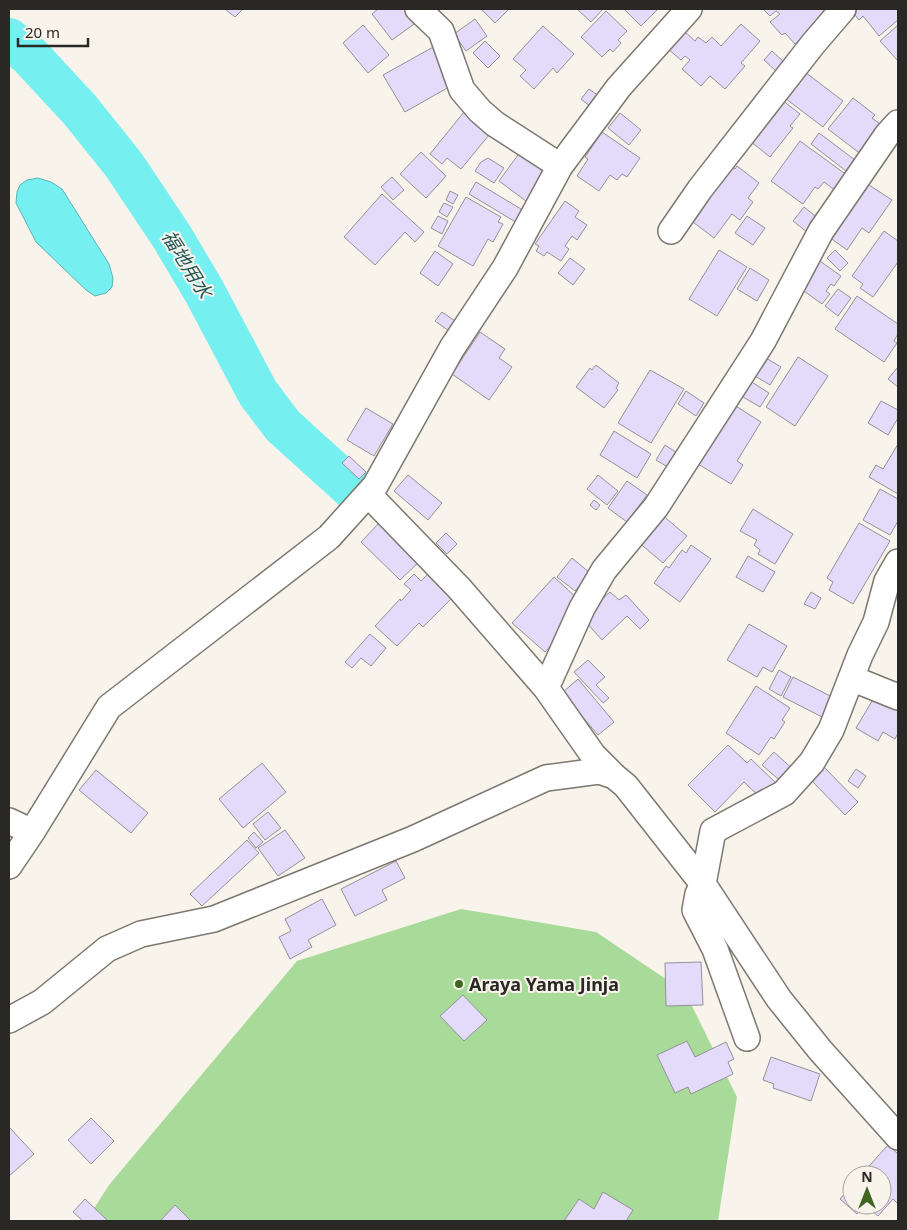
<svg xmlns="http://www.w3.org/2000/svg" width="907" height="1230" font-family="'Noto Sans','Noto Sans JP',sans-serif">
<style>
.green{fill:#a8da99}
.water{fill:#75eff0;stroke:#5eb3b3}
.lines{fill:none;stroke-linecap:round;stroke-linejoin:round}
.river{stroke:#75eff0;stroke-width:42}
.building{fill:#e4dafa;stroke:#939199}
.minor-casing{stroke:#7c7870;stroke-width:28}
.minor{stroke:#fff;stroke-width:25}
.poi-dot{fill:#406620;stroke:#f9f4eb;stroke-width:2}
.labels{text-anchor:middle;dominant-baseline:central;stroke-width:4;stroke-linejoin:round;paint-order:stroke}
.poi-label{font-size:18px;font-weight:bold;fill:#2a2825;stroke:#f9f4eb;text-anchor:start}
.water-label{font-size:19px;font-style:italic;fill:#205556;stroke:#f9f4eb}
</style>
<rect width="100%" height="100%" fill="#f9f4eb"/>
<!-- green -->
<path class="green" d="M461,909L596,932L685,992L737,1097L718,1221H86L109,1185L297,961Z"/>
<!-- water -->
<path class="water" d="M38,178L51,182L62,189L109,264L113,278L112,287L106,293L95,296L86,290L36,242L16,203L17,192L20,185L27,180Z"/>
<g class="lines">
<!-- river -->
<path class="river" d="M9,39L30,56L80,110L124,165L172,237L204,291L258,393L283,426L357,493"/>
</g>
<!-- building -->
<path class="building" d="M225,9H243L235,17Z
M378,9H407L417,22L392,40L372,14Z
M481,9H509L495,23Z
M577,9H603L591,22Z
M624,9H658L641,26Z
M763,9H822L827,15L795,44L785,33L782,35L770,22L780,14L776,11L770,16Z
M850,9H898V20L879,36L863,16L859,20Z
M606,11L627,31L618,40L621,43L613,52L610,49L602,57L581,37Z
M475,19L487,36L466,51L454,34Z
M741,24L760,41L741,63L745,66L725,89L710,76L701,86L682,69L690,60L685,56L681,60L668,49L684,31L695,41L698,37L706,43L712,37L721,46Z
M363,25L389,55L368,73L343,43Z
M898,25V61L880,41Z
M543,26L574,54L557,73L553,68L534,89L520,76L526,70L513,59Z
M485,41L500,56L488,68L473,53Z
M435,46L456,83L405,112L383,75Z
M772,51L784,62L776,71L764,60Z
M801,69L843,101L823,127L781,95Z
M589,89L603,99L595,110L581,99Z
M777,96L800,114L790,126L793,128L770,157L745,137Z
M853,98L875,115L872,118L884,127L862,155L828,129Z
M468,107L494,129L461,169L447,158L442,164L430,154Z
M620,113L641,130L629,145L608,128Z
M602,132L640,158L627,177L622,174L617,180L610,175L599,191L577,176L588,159L585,157Z
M819,133L855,160L846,171L811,144Z
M800,141L851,178L840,194L824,182L818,189L815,187L803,204L771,181Z
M523,148L550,168L526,201L499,181Z
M421,152L446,176L426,198L400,174Z
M488,158L504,168L494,183L475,171L481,162Z
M728,163L735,169L737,166L759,183L748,198L753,202L740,220L732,214L714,238L689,219Z
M392,177L404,190L393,200L381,187Z
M476,182L526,212L519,224L469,194Z
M866,183L892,200L869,233L862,228L847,250L829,237Z
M450,191L458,195L453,204L446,200Z
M382,194L424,232L415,242L405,232L375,265L344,237Z
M466,197L501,217L498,222L503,224L493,242L488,239L473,266L438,246Z
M565,201L579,211L575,217L587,225L577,240L572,236L565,246L569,249L561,261L547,252L544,256L536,251L539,246L535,244Z
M444,203L453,207L447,217L439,212Z
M804,207L824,223L813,237L793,221Z
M438,216L448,221L442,234L431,228Z
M747,216L765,228L753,245L735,233Z
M884,231L898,241V262L873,297L860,288L863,284L852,276Z
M719,250L747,267L717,316L689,299Z
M835,250L848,263L840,271L827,258Z
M435,251L453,264L438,286L420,273Z
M570,258L585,269L573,285L558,273Z
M817,259L841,276L834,286L831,284L826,291L830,294L822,304L797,286Z
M750,268L769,280L757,301L737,289Z
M838,289L851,298L838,316L825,306Z
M857,296L898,324V334L894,341L897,343L884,362L835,329Z
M442,312L455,321L449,331L435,321Z
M480,332L505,349L499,358L512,367L489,400L452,374Z
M798,357L828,376L795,426L766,407Z
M766,358L781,367L770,385L755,376Z
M596,365L619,383L616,388L618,390L604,408L576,387L590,368L592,370Z
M898,367V387L888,379Z
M650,370L684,389L651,443L618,423Z
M747,379L769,393L760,407L738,394Z
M686,391L704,403L696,416L678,404Z
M881,401L898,410V418L888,435L868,423Z
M731,403L761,422L737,461L743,465L731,484L698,464Z
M366,408L393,424L374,456L347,440Z
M614,431L651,454L637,478L600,455Z
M898,444V494L869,477L876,465L883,469Z
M665,445L682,456L673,470L656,460Z
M349,456L366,472L359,479L342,463Z
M408,475L442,503L428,520L394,491Z
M598,475L618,491L607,505L587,489Z
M627,481L647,495L627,522L608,508Z
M880,489L898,499V521L890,535L863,520Z
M594,500L600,505L596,510L590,505Z
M753,509L793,534L775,564L758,554L760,550L754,545L757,540L740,531Z
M661,514L687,536L663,563L637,541Z
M380,522L420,561L400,580L361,542Z
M859,523L890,541L853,604L829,590L833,582L827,578Z
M446,533L457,544L447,554L436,543Z
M691,545L711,559L680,602L654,583L666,566L669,568L682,550L686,553Z
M748,556L775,572L763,592L736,577Z
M572,558L590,573L575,591L557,577Z
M414,574L421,581L428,574L453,597L423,627L419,623L397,646L375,626L400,599L401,601L411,590L404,584Z
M554,577L579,600L566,629L545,652L512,623Z
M610,592L619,600L626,595L649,620L640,629L627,616L602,640L585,621L589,611Z
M811,592L821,598L815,609L804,604Z
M749,624L787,646L772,672L763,667L757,677L727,660Z
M370,634L386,648L371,666L361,658L352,668L345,662Z
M588,660L605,677L596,685L609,698L603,703L574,672Z
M779,670L791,677L781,696L769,689Z
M793,677L838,700L828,720L783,697Z
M578,679L614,722L598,735L562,693Z
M756,686L790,708L782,720L785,722L774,739L771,737L759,755L726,733Z
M875,696L898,710V733L895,739L883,732L878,741L856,728Z
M728,745L747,763L751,759L777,784L762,799L744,782L715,812L688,785Z
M774,752L797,773L786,786L762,765Z
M262,763L286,792L243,828L219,799Z
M824,767L858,802L845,815L811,780Z
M856,769L866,776L858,788L848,781Z
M96,770L148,813L131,833L79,790Z
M268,812L281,828L265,840L253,824Z
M285,830L305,858L278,876L258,848Z
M254,832L263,842L256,848L248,838Z
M247,840L259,853L202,906L190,894Z
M396,861L405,878L382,890L387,900L355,916L341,889Z
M322,899L336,925L308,940L312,947L290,959L279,937L291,931L285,919Z
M701,962L703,1005L666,1006L665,963Z
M463,995L487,1020L464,1041L440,1016Z
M687,1041L695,1057L726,1042L734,1059L728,1062L733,1074L691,1094L688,1087L675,1093L657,1055Z
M771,1057L820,1074L811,1101L773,1088L774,1084L763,1080Z
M91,1118L114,1141L91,1164L68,1140Z
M10,1128L34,1154L9,1176V1130Z
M888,1145L898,1154V1204L893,1199L878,1216L865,1205L857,1214L840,1199L852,1185V1205H882V1175H861Z
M603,1192L633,1210L626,1221H564L579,1199L594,1209Z
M85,1199L108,1221H83L73,1212Z
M175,1205L191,1221H160Z"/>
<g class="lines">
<defs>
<path id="minor" d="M418,9L441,31L462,90L480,111L495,124L560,166
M671,231L700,189L813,44L843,9
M368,494L459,588L546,688L593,755L614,776
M851,678L898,697
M546,688L582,608L604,570L656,507L763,341L821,231L887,135L898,123
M9,821L32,832
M9,866L32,832L109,707L329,537L375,486L452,348L505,268L560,166L619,87L689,9
M9,1020L42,1002L107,949L141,934L214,919L413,839L546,778L599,771L614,776L626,786L703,884L779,999L820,1050L898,1137
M747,1038L715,949L695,910L698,894L703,884L713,831L784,793L812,762L831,730L860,655L876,622L887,581L898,562"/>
</defs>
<!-- minor casing -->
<use href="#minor" class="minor-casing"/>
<!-- minor -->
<use href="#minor" class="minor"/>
</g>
<!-- markers -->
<circle class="poi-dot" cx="459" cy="984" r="5"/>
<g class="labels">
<!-- poi labels -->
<g class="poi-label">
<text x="469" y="984">Araya Yama Jinja</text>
</g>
<!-- water labels -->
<g class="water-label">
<text transform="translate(187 264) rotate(58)">福地用水</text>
</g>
</g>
<!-- border -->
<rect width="907" height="1230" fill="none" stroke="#2a2825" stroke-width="20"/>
<!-- north arrow -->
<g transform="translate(867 1190)"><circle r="24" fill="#f9f4eb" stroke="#a6a29c"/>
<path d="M0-4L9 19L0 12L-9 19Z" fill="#406620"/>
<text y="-8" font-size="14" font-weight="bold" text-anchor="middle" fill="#2a2825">N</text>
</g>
<!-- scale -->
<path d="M18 38v8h70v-8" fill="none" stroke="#2a2825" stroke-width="2.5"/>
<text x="25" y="38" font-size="15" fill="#2a2825" stroke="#f9f4eb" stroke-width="4" paint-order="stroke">20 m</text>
</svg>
